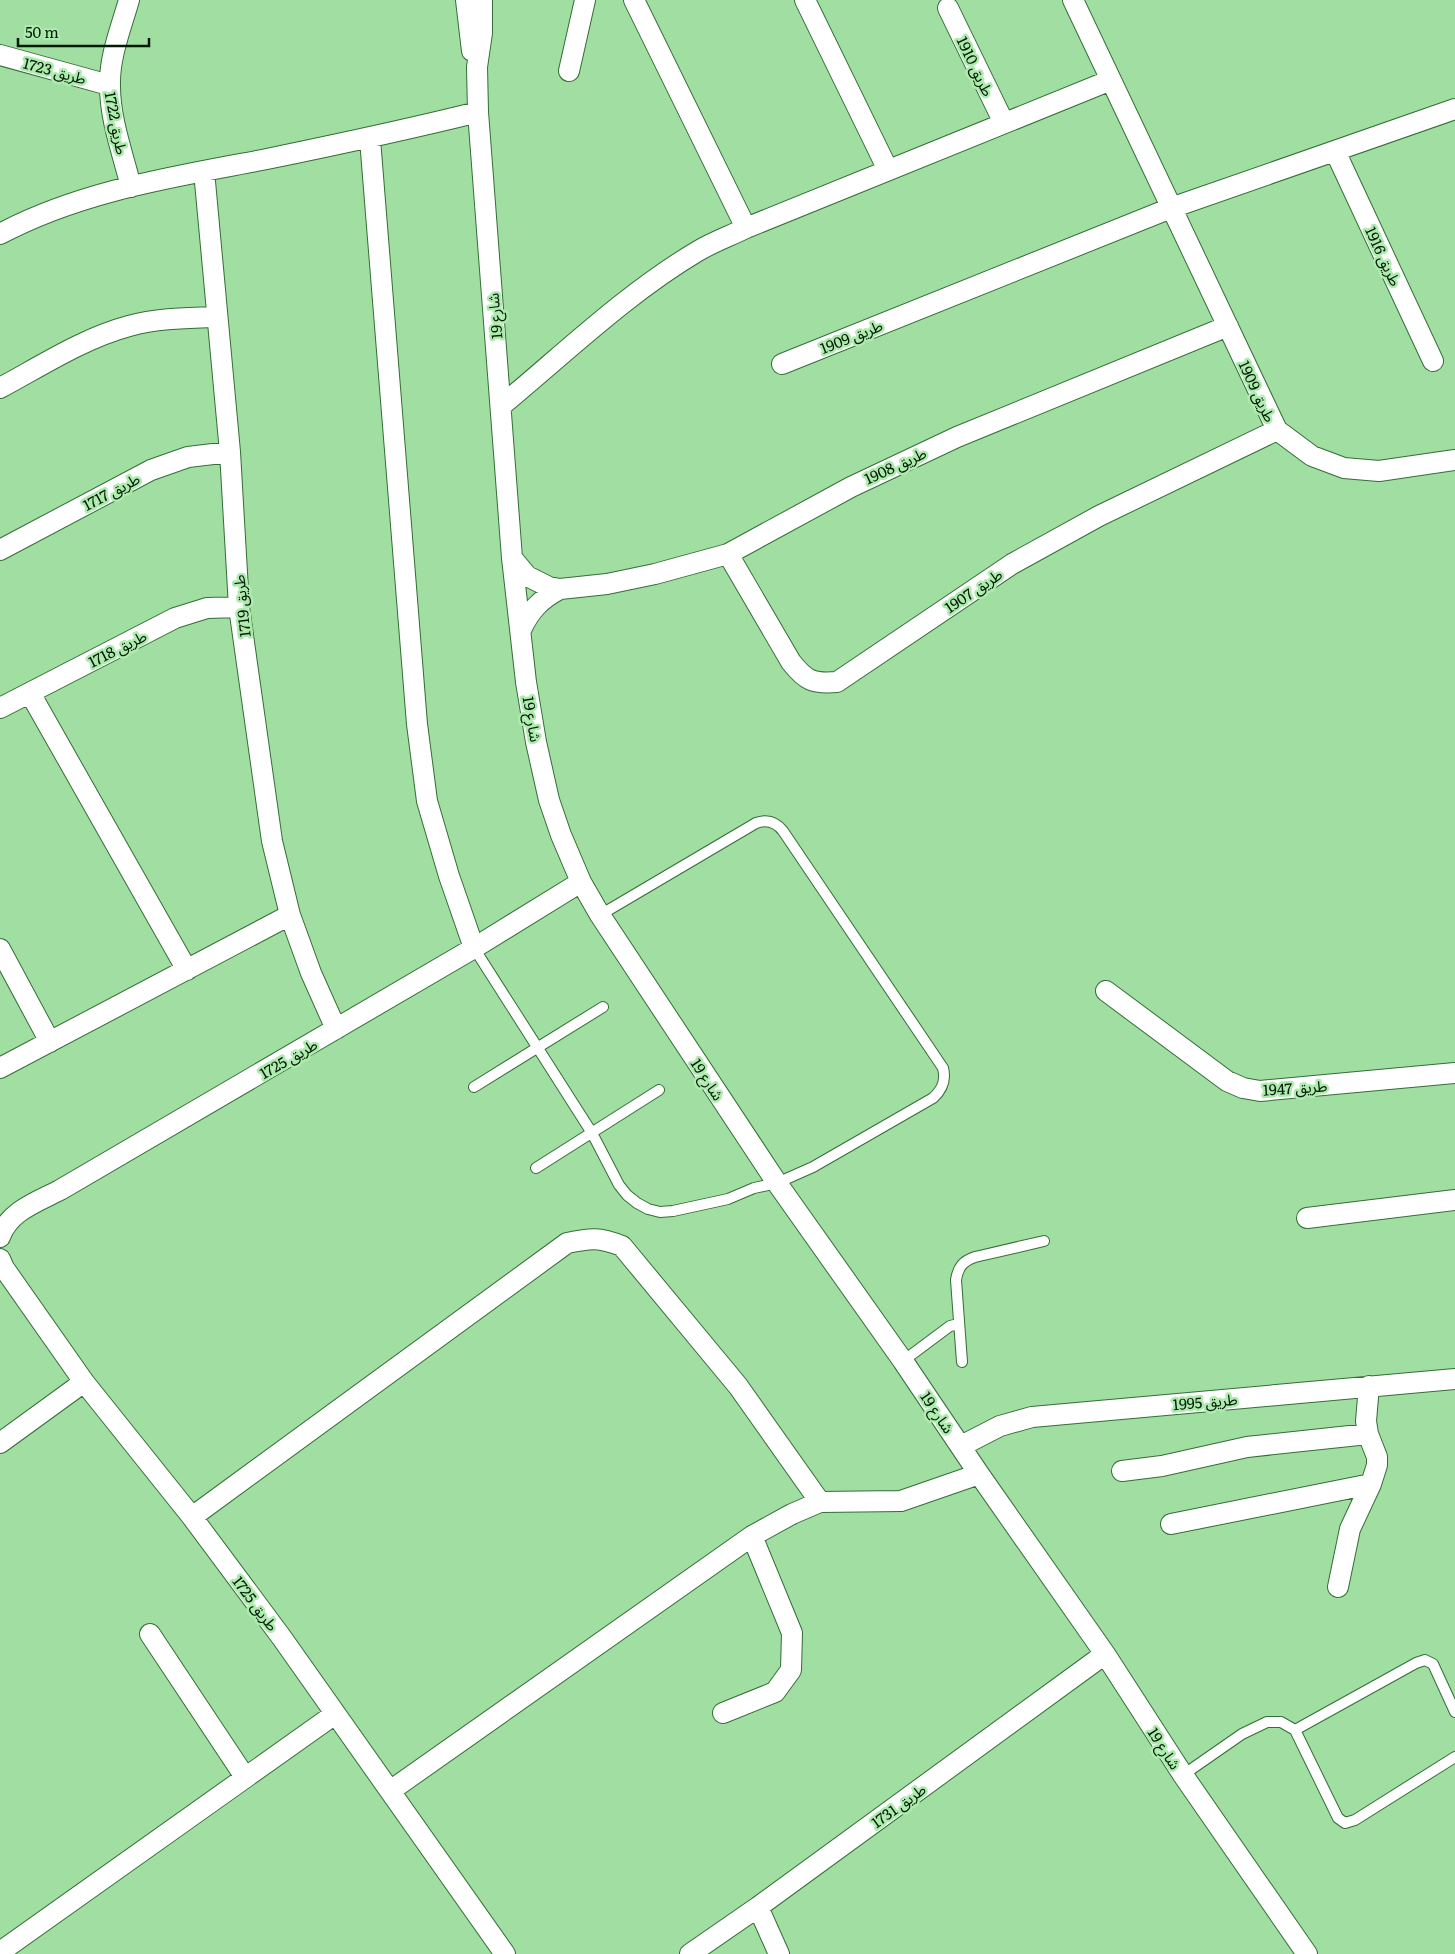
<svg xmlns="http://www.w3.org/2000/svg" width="1455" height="1954" font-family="Literata,'Noto Sans Arabic',serif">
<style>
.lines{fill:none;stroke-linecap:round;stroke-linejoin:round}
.service-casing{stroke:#346e37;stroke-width:12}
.minor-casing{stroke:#346e37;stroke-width:22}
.service{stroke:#fff;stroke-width:10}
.minor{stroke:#fff;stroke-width:20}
.labels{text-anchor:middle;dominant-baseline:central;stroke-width:5;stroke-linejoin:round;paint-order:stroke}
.street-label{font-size:15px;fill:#031a05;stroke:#aeebae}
</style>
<rect width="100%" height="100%" fill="#a1dea2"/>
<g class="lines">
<defs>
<path id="service" d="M474,948L592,1133L619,1185L627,1195L637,1203L648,1209L660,1212L673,1211L728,1199L754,1188L777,1183L813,1167L933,1098C943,1089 946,1080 943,1068L783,831C776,822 767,819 756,823L600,915
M474,1087L603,1007
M536,1168L659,1090
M903,1361L950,1326L959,1324
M962,1362L956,1280C958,1267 963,1261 975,1257L1044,1241
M1295,1730L1416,1663L1425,1660L1433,1664L1455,1712
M1183,1775L1242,1734L1267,1722H1281L1295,1730L1338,1818L1345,1823L1355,1820L1455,1757"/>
<path id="minor" d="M129,0C121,28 109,57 110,86C110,120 123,154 131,187
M466,0L472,51
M482,0V33L477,67L478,112L512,558L526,682L536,742L549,800L561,835L581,882L600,915L777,1183L903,1361L979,1474L1105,1654L1183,1775L1307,1954
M634,0L746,228
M805,0L888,170
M1073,0L1277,430L1312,456L1344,468L1379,471L1455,460
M948,8L1004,123
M0,55L109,85
M569,71L585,0
M370,139L417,724L427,801L449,876L474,948
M1335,151L1433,361
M204,171L230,452L239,607L272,841L290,915L311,973L336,1029
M0,234C81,191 173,177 262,160C335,145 406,130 478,112
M782,364L1171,208L1455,109
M0,388C41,366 84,338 129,326C158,318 188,318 217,317
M501,406C564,354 627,293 698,251C713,242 730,236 746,228L1111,80
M0,550L151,470L188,457L230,452
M728,554L791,662C806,681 813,684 837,682L1012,564L1099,516L1277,430
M512,558L527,576L549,587L560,589L607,584L655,574L728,554L851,487L957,437L1228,326
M521,630C530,610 541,599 560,589
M30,693L187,970
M0,708L175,618L207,608L239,607
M0,949L50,1042
M1106,991L1227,1081L1243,1088L1260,1091L1455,1073
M0,1068L290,915
M1307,1218L1455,1200
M0,1237C9,1211 37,1202 60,1190L474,948L581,882
M0,1259L4,1268L84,1382L192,1517L282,1638L505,1954
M0,1443L84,1382
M961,1446L1000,1426L1032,1417L1455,1379
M1122,1471L1162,1466L1247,1447L1368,1434
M192,1517L567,1243C591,1238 599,1237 622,1246L738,1386L820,1502L901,1501L979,1474
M1171,1524L1371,1484
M1338,1587L1350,1529L1371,1484L1377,1465V1457L1368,1434L1366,1421L1369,1386
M150,1634L245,1777
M723,1713L775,1692L791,1670L792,1633L752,1536
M390,1791L752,1536L792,1514L820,1502
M758,1907L779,1954
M0,1952L335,1714
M690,1954L758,1907L1105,1654"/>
</defs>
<!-- service casing -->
<use href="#service" class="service-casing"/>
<!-- minor casing -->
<use href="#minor" class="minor-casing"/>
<!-- service -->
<use href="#service" class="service"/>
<!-- minor -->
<use href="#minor" class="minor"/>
</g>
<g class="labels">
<!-- street labels -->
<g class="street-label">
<text transform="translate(976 66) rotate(64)">طريق 1910</text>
<text transform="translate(55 70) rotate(15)">طريق 1723</text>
<text transform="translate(117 123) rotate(79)">طريق 1722</text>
<text transform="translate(1384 256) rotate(65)">طريق 1916</text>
<text transform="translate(494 316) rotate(-95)">شارع 19</text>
<text transform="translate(851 336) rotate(-22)">طريق 1909</text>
<text transform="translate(1258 391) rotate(65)">طريق 1909</text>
<text transform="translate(895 465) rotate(-25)">طريق 1908</text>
<text transform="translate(111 491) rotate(-28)">طريق 1717</text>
<text transform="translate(973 590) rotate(-34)">طريق 1907</text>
<text transform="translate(241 606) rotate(-96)">طريق 1719</text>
<text transform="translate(117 648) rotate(-27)">طريق 1718</text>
<text transform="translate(533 719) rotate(80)">شارع 19</text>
<text transform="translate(288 1058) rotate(-30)">طريق 1725</text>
<text transform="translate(708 1079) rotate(57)">شارع 19</text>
<text transform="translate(1295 1087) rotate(-4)">طريق 1947</text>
<text transform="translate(1205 1401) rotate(-5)">طريق 1995</text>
<text transform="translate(938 1412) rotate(56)">شارع 19</text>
<text transform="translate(256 1603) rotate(53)">طريق 1725</text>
<text transform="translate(1165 1748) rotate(57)">شارع 19</text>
<text transform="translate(898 1805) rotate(-36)">طريق 1731</text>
</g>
</g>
<!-- scale -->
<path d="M18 38v8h131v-8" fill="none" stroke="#031a05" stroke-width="2.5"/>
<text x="25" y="38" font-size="15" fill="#031a05" stroke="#aeebae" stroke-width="4" paint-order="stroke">50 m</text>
</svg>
